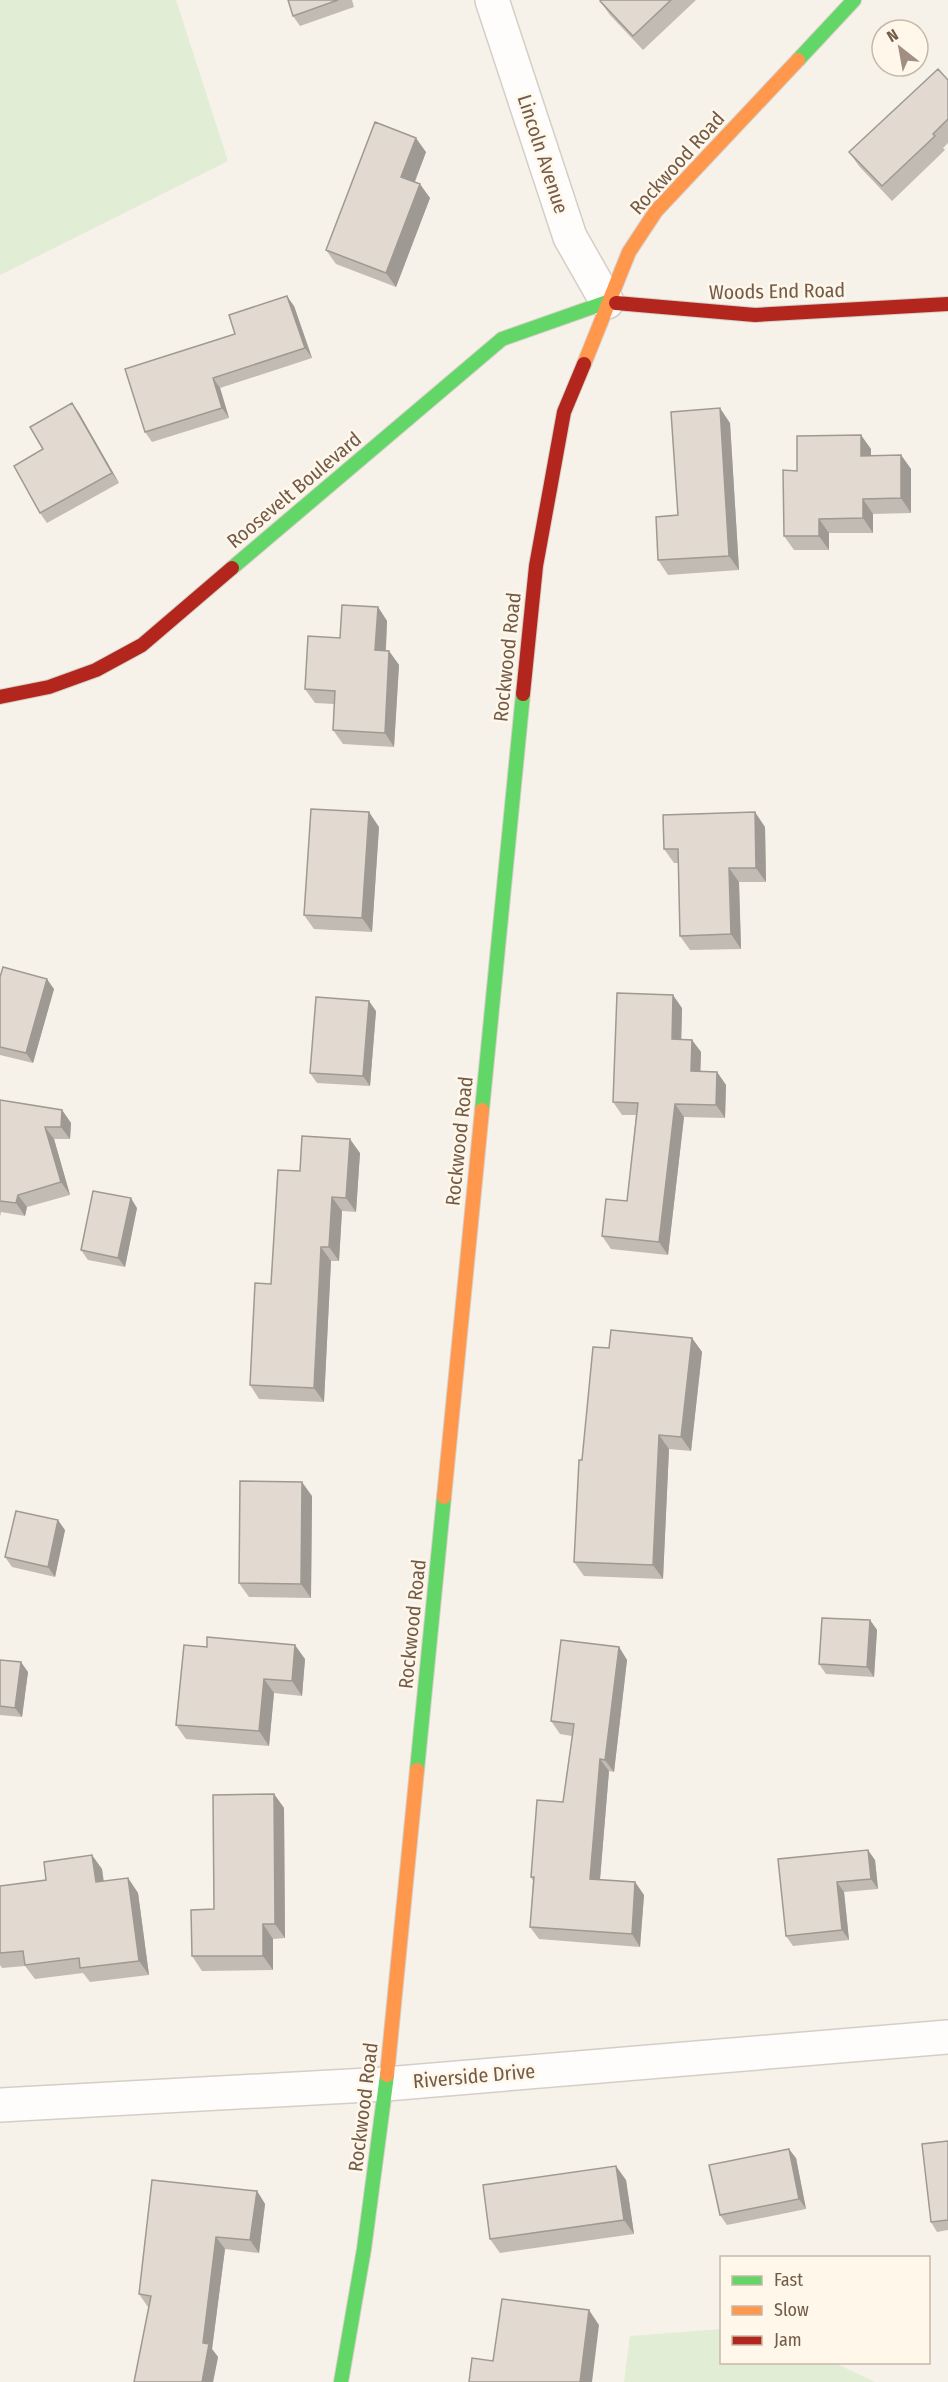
<svg xmlns="http://www.w3.org/2000/svg" width="948" height="2382" font-family="'Fira Sans Condensed',sans-serif">
<style>
.green{fill:#e1edd4}
.lines{fill:none;stroke-linecap:round;stroke-linejoin:round}
.street-casing{stroke:#d4cec6;stroke-width:36}
.fast-casing{stroke:#d6cfc7;stroke-width:16}
.slow-casing{stroke:#d6cfc7;stroke-width:16}
.jam-casing{stroke:#d6cfc7;stroke-width:16}
.street{stroke:#fefdfc;stroke-width:33}
.fast{stroke:#63d668;stroke-width:14}
.slow{stroke:#ff974d;stroke-width:14}
.jam{stroke:#b3261e;stroke-width:14}
.wall{fill:#c2bbb3}
.shaded-wall{fill:#9e9992}
.building{fill:#e2dad0;stroke:#9e9992;stroke-width:1.5}
.labels{text-anchor:middle;dominant-baseline:central;stroke-width:5;stroke-linejoin:round;paint-order:stroke}
.street-label{font-size:20px;fill:#735b4a;stroke:#fff7e9}
</style>
<rect width="100%" height="100%" fill="#f6f2e9"/>
<!-- green -->
<path class="green" d="M0,0H176L228,161L0,275Z
M721,2329L722,2362L835,2363L875,2382H624L630,2336Z"/>
<g class="lines">
<defs>
<path id="street" d="M492,0L570,237L607,302
M0,2105L386,2084L948,2037"/>
<path id="fast" d="M798,60L854,0
M232,568L502,339L607,302L616,303
M482,1110L523,694
M417,1770L444,1497
M341,2382L364,2249L387,2075"/>
<path id="slow" d="M584,364L629,252L656,211L798,60
M444,1497L482,1110
M387,2075L417,1770"/>
<path id="jam" d="M616,303L755,315L948,304
M523,694L536,566L564,412L584,364
M0,697L49,687L96,670L142,645L232,568"/>
</defs>
<!-- street casing -->
<use href="#street" class="street-casing"/>
<!-- fast casing -->
<use href="#fast" class="fast-casing"/>
<!-- slow casing -->
<use href="#slow" class="slow-casing"/>
<!-- jam casing -->
<use href="#jam" class="jam-casing"/>
<!-- street -->
<use href="#street" class="street"/>
<!-- fast -->
<use href="#fast" class="fast"/>
<!-- slow -->
<use href="#slow" class="slow"/>
<!-- jam -->
<use href="#jam" class="jam"/>
</g>
<!-- wall -->
<path class="wall" d="M288,0H352L354,7L300,26L293,16Z
M601,0H696L643,50L610,15L600,1Z
M948,80V143L943,148L945,150L892,201L859,166L849,152Z
M426,152L415,182L430,198L396,287L336,264L326,250Z
M294,306L312,358L220,388L229,418L152,442L145,432L235,334Z
M72,403L79,413L119,483L47,523L40,513L43,449Z
M730,423L739,570L668,575L658,560L678,515Z
M871,449V455H901L911,469V513L873,514V533H829V550H794L784,536L797,471Z
M378,607L387,621L386,651H389L399,665L394,747L343,744L333,730L334,704L315,703L305,689L340,638Z
M379,827L372,932L314,929L304,915Z
M765,827L766,882H739L741,949L690,950L680,936L678,863H674L664,849Z
M0,977L54,989L33,1063L0,1055Z
M682,1008L681,1039L692,1040L701,1052L700,1072H717L726,1085L725,1118L684,1117L668,1255L611,1249L602,1236L627,1201L636,1115H622L613,1102Z
M376,1011L370,1086L317,1083L310,1073Z
M0,1100L62,1110L71,1123L70,1139H54L70,1195L27,1207L25,1216L1,1212L0,1217Z
M360,1153L356,1212L342,1211L339,1261H331L324,1402L259,1399L250,1385L271,1284Z
M137,1208L125,1267L88,1260L81,1250Z
M692,1338L702,1352L691,1451L669,1449L663,1579L584,1576L574,1562L582,1460L609,1348Z
M312,1496L311,1598L249,1597L239,1583Z
M65,1530L55,1577L12,1567L5,1557Z
M870,1620L877,1630L874,1677L826,1674L819,1664Z
M184,1645L305,1659L302,1696L274,1693L269,1746L186,1739L176,1725Z
M619,1647L627,1660L614,1772L609,1771L600,1880L635,1882L644,1895L640,1947L539,1939L530,1927L533,1881L531,1877L563,1802L572,1736L560,1734L551,1721Z
M0,1660L28,1672L22,1717L0,1715Z
M274,1794L284,1808L285,1938L273,1939V1970L202,1971L192,1956L214,1909Z
M778,1859L875,1860L878,1889L844,1892L849,1940L793,1946L786,1936Z
M102,1869L104,1881L128,1878L138,1893L149,1975L90,1982L83,1973L35,1979L25,1966L2,1968L0,1965V1886L46,1880Z
M948,2141V2230L937,2232L931,2222Z
M796,2158L806,2209L727,2225L720,2215Z
M626,2180L634,2234L500,2253L490,2239Z
M257,2191L265,2204L259,2253L225,2249L212,2349L218,2357L213,2382H134L149,2307H148L139,2294Z"/>
<!-- shaded-wall -->
<path class="shaded-wall" d="M416,138L426,152L411,191L401,177Z
M420,184L430,198L396,287L386,273Z
M287,296L294,306L312,358L305,348Z
M213,378L220,388L229,418L222,408Z
M72,403L79,413L119,483L112,473Z
M720,408L730,423L739,570L729,556Z
M861,435L871,449V470L861,456Z
M901,455L911,469V513L901,498Z
M863,499L873,514V533L863,518Z
M819,519L829,533V550L819,536Z
M378,607L387,621L385,664L375,650Z
M389,651L399,665L394,747L385,733Z
M369,812L379,827L372,932L362,918Z
M755,812L765,827L766,882L756,868Z
M729,868L739,882L741,949L731,934Z
M47,979L54,989L33,1063L26,1053Z
M673,995L682,1008L681,1052L672,1039Z
M369,1001L376,1011L370,1086L363,1076Z
M692,1040L701,1052L700,1084L691,1071Z
M717,1072L726,1085L725,1118L716,1105Z
M675,1104L684,1117L668,1255L659,1242Z
M62,1110L71,1123L70,1139L61,1127Z
M45,1127L54,1139L70,1195L61,1182Z
M350,1139L360,1153L356,1212L346,1198Z
M18,1195L27,1207L25,1216L16,1203Z
M332,1197L342,1211L339,1261L329,1247Z
M131,1198L137,1208L125,1267L118,1258Z
M321,1247L331,1261L324,1402L314,1388Z
M692,1338L702,1352L691,1451L681,1437Z
M659,1435L669,1449L663,1579L653,1565Z
M302,1482L312,1496L311,1598L301,1584Z
M58,1520L65,1530L55,1577L48,1567Z
M870,1620L877,1630L874,1677L867,1667Z
M295,1645L305,1659L302,1696L292,1681Z
M619,1647L627,1660L614,1772L605,1760Z
M21,1662L28,1672L22,1717L15,1708Z
M264,1679L274,1693L269,1746L259,1731Z
M600,1759L609,1771L599,1891L590,1879Z
M274,1794L284,1808L285,1938L275,1924Z
M868,1850L875,1860L878,1889L871,1879Z
M92,1855L102,1869L105,1897L96,1882Z
M128,1878L138,1893L149,1975L139,1961Z
M635,1882L644,1895L640,1947L632,1934Z
M837,1882L844,1892L849,1940L842,1930Z
M263,1924L273,1939V1970L263,1956Z
M789,2149L796,2158L806,2209L799,2199Z
M616,2166L626,2180L634,2234L624,2220Z
M257,2191L265,2204L259,2253L250,2240Z
M216,2237L225,2249L212,2349L218,2357L213,2382H202L203,2343Z
M589,2310L599,2325L592,2382H580Z"/>
<!-- building -->
<path class="building" d="M288,0H338L293,16Z
M601,0H671L633,36L600,1Z
M938,69L948,80V119L933,134L935,136L882,186L849,152Z
M375,122L416,138L401,177L420,184L386,273L326,250Z
M287,296L305,348L213,378L222,408L145,432L125,369L235,334L229,315Z
M72,403L112,473L40,513L14,466L43,449L30,427Z
M720,408L729,556L658,560L656,517L678,515L671,412Z
M861,435V456L901,455V498L863,499V518L819,519V536H784L783,470L797,471V436Z
M342,605L378,607L375,650L389,651L385,733L333,730L335,691L305,689L308,636L340,638Z
M311,809L369,812L362,918L304,915Z
M755,812L756,868H729L731,934L680,936L678,849H664L663,815Z
M3,967L47,979L26,1053L0,1047V977Z
M617,993L673,995L672,1039L692,1040L691,1071L717,1072L716,1105L675,1104L659,1242L602,1236L606,1199L627,1201L638,1103L613,1102Z
M316,997L369,1001L363,1076L310,1073Z
M0,1100L62,1110L61,1127H45L61,1182L18,1195L16,1203L0,1201Z
M302,1136L350,1139L346,1198L332,1197L329,1247H321L314,1388L250,1385L255,1283L271,1284L278,1170L300,1171Z
M93,1191L131,1198L118,1258L81,1250Z
M611,1330L692,1338L681,1437L659,1435L653,1565L574,1562L579,1460H582L593,1347L609,1348Z
M240,1481L302,1482L301,1584L239,1583Z
M16,1511L58,1520L48,1567L5,1557Z
M822,1618L870,1620L867,1667L819,1664Z
M207,1637L295,1645L292,1681L264,1679L259,1731L176,1725L184,1645L207,1647Z
M561,1640L619,1647L605,1760L600,1759L590,1879L635,1882L632,1934L530,1927L534,1877H531L537,1800L563,1802L574,1724L551,1721Z
M0,1660L21,1662L15,1708L0,1706Z
M274,1794L275,1924H263V1956H192L191,1910L214,1909L213,1795Z
M868,1850L871,1879L837,1882L842,1930L786,1936L778,1859Z
M92,1855L96,1882L128,1878L139,1961L80,1968L79,1958L25,1965L23,1951L0,1953V1886L46,1880L44,1862Z
M948,2141V2220L931,2222L922,2144Z
M789,2149L799,2199L720,2215L709,2165Z
M616,2166L624,2220L490,2239L483,2185Z
M152,2180L257,2191L250,2240L216,2237L203,2343L209,2344L202,2382H134L151,2296L139,2294Z
M502,2299L589,2310L580,2382H469L472,2358L493,2361Z"/>
<g class="labels">
<!-- street labels -->
<g class="street-label">
<text transform="translate(543 154) rotate(72)">Lincoln Avenue</text>
<text transform="translate(677 163) rotate(-48)">Rockwood Road</text>
<text transform="translate(777 291) rotate(-1)">Woods End Road</text>
<text transform="translate(294 490) rotate(-40)">Roosevelt Boulevard</text>
<text transform="translate(507 657) rotate(-84)">Rockwood Road</text>
<text transform="translate(459 1141) rotate(-84)">Rockwood Road</text>
<text transform="translate(412 1624) rotate(-84)">Rockwood Road</text>
<text transform="translate(474 2076) rotate(-5)">Riverside Drive</text>
<text transform="translate(363 2107) rotate(-83)">Rockwood Road</text>
</g>
</g>
<!-- legend -->
<rect x="720" y="2256" width="210" height="108" fill="#fff7e9" stroke="#c7b9a9" stroke-width="1.5"/>
<rect x="732" y="2276" width="30" height="9" fill="#63d668" stroke="#c7b9a9" stroke-width="1.5"/>
<text x="774" y="2286" font-size="18" fill="#735b4a">Fast</text>
<rect x="732" y="2306" width="30" height="9" fill="#ff974d" stroke="#c7b9a9" stroke-width="1.5"/>
<text x="774" y="2316" font-size="18" fill="#735b4a">Slow</text>
<rect x="732" y="2336" width="30" height="9" fill="#b3261e" stroke="#c7b9a9" stroke-width="1.5"/>
<text x="774" y="2346" font-size="18" fill="#735b4a">Jam</text>
<!-- north arrow -->
<g transform="translate(900 48) rotate(329)"><circle r="28" fill="#fff7e9" stroke="#c7b9a9" stroke-width="1.5"/>
<path d="M0-4.5L10 22L0 15L-10 22Z" fill="#a19082"/>
<text y="-9" font-size="16" font-weight="bold" text-anchor="middle" fill="#735b4a">N</text>
</g>
</svg>
